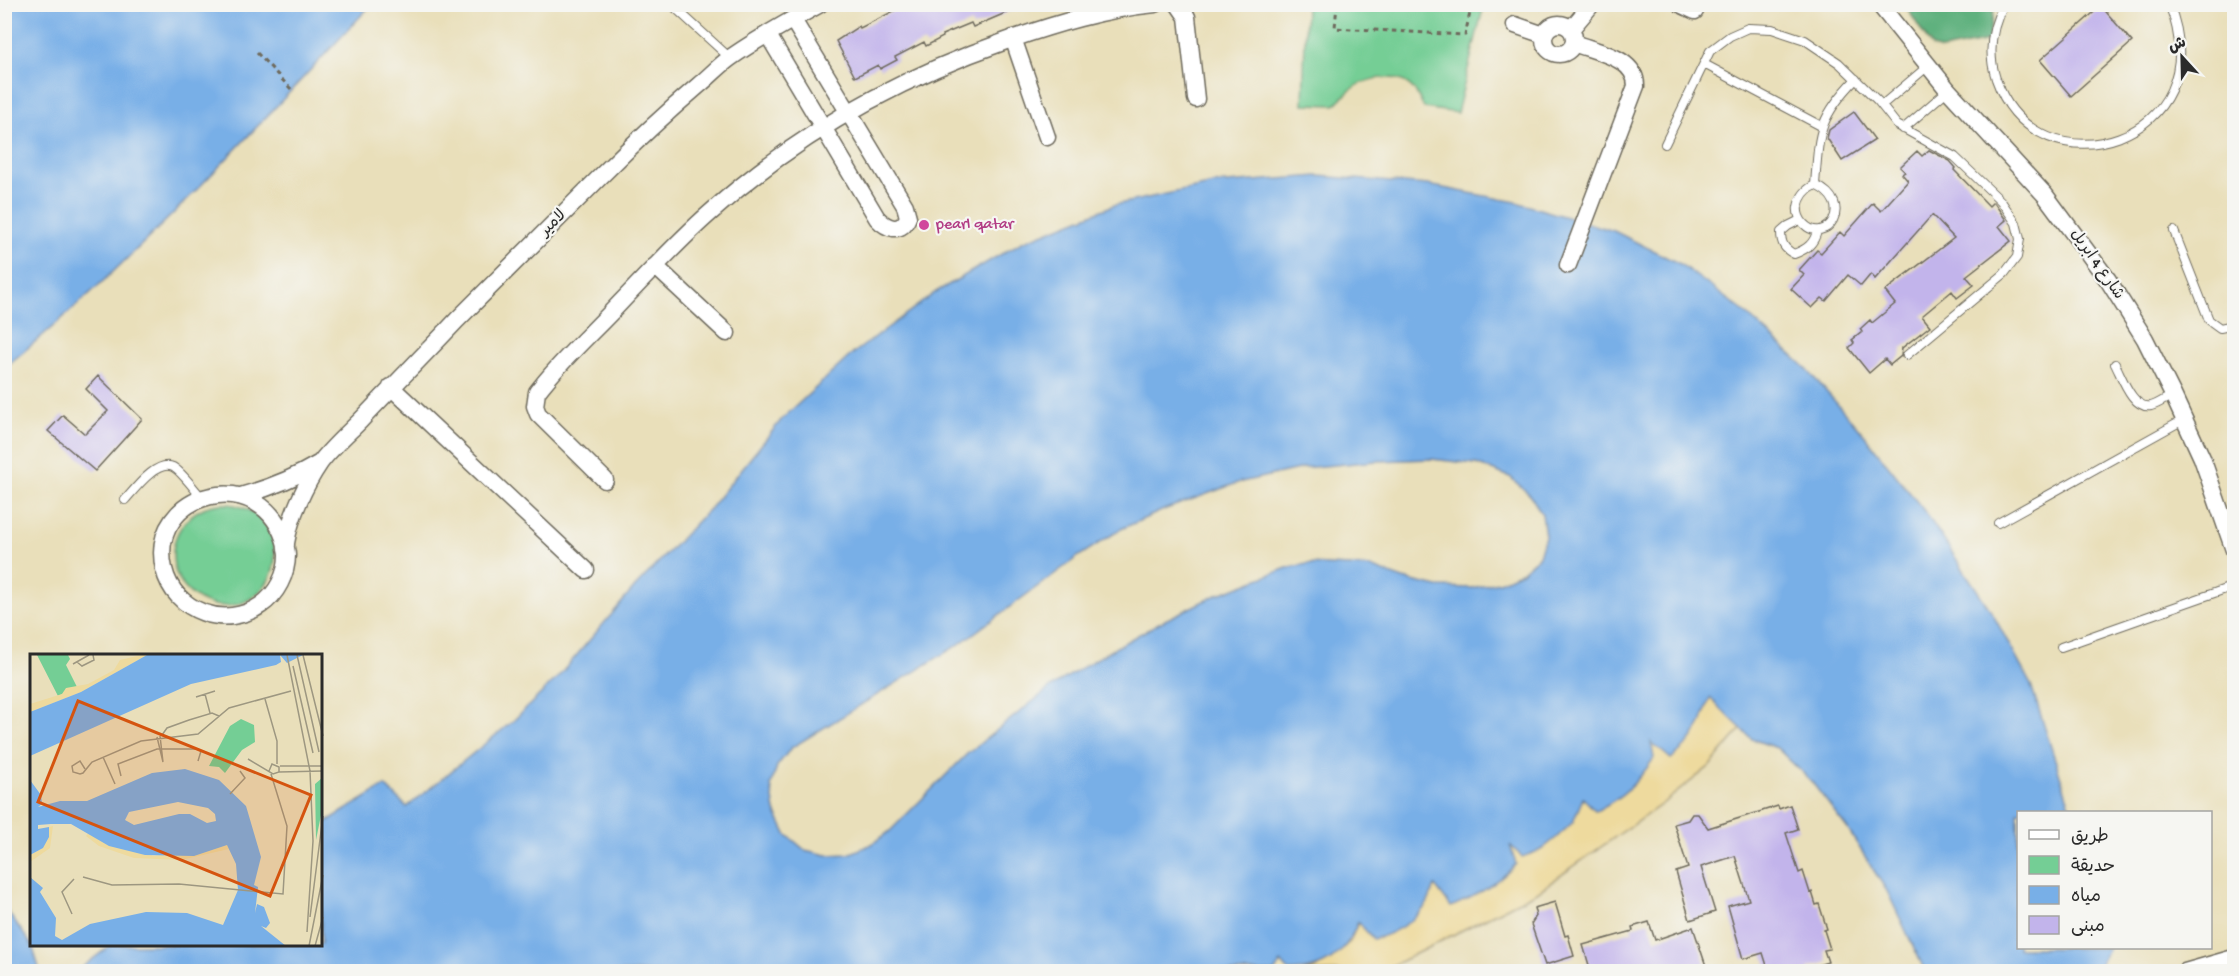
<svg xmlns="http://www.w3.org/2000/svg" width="2239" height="976" font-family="'Gochi Hand','Playpen Sans Arabic',sans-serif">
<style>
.green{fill:#74ce95;stroke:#507c60;stroke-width:1.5}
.forest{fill:#5fb17e;stroke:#456e54;stroke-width:1.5}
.sand{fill:#eeda9e;stroke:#8c8264;stroke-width:1.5}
.water{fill:#78afe7;stroke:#526d89;stroke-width:1.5;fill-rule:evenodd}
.building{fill:#c2b4eb}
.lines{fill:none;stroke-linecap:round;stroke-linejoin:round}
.lane-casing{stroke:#6e6a5d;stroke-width:10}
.street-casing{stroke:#6e6a5d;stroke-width:19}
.path{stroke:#6e6a5d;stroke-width:3;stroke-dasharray:4.5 4.5;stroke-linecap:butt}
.lane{stroke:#fff;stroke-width:8}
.street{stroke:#fff;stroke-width:16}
.hotel-dot{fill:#d1479c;stroke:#f6f6f2;stroke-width:2}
.labels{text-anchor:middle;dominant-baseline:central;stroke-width:4.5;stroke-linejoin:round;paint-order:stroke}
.street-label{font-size:16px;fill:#2b2b2b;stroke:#f6f6f2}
.hotel-label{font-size:16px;fill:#b23c85;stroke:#f6f6f2;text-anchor:start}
.inset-road{fill:none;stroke:#9d9781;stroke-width:1.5}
.view{fill:#d5540f;fill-opacity:0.15;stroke:#d5540f;stroke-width:3}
.inset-edge{fill:none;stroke:#2b2b2b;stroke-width:3}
</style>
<rect width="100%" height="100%" fill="#f6f6f2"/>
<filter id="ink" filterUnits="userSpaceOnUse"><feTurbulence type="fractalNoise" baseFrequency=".0167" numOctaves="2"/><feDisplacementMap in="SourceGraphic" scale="12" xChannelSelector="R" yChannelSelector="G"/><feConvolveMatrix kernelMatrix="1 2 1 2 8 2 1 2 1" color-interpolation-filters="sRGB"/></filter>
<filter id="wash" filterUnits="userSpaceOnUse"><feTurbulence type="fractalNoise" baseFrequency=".008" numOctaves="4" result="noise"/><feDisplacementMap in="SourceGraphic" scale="24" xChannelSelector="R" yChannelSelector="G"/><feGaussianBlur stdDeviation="1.35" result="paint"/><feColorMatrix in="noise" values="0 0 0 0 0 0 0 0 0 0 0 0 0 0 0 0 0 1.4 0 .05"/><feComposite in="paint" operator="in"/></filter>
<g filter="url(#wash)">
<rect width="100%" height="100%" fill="#e9dfba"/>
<!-- green -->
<path class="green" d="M1306,5H1484L1457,113L1424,108C1421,102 1418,96 1415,91C1400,72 1371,76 1353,88C1347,93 1341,99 1335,105L1303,104Z
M173 555a51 51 0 1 1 102 0a51 51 0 1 1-102 0Z"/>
<!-- forest -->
<path class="forest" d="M1905,5H1982L1994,11L1988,41L1942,50L1932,47Z"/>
<!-- sand -->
<path class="sand" d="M1710,697L1742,728L1709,767L1662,804L1537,892L1382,971L1303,972L1315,969L1350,942L1358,922L1435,885L1509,844L1583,798L1651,741L1671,758C1695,737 1700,727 1710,697Z"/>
<!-- water -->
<path class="water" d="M5,4H371V5C254,130 139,258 5,367Z
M1318,176L1428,185L1516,202L1614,231L1680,264L1742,310L1803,365L1861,431L1925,512L1991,611L2031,685L2072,812H2018V948H2109L2096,971H1925L1887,891L1847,828L1811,781L1777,748L1752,739L1710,698L1700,726L1688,744L1671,759L1651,742L1654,758C1636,784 1624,796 1596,811L1583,798L1573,822L1556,838L1541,850L1522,857L1510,845L1516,864C1496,885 1478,895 1451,907L1435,886C1432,892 1429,902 1425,907C1413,922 1391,935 1373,939L1358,922C1345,955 1325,971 1289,971L1281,962L1274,972H76L111,945L321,944V825L385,786L407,807L513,721L558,677L635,587L711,507L782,419L851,355L936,292L1022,242L1114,205L1214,184ZM1431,459L1476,464L1510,477L1530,495L1542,514L1545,536L1539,556L1523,571L1502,581L1472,588L1438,587L1403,579L1370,567L1307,564L1287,568L1214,596L1159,623L1101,656L1051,687L967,754L890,831L872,844L849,854L827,855L805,850L786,834L775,811L771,785L777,766L791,748L958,645L1079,556L1121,529L1166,509L1237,483L1303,468L1376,461Z
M4,907L32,945L40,971H5Z"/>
<g id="blocks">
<!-- building -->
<path class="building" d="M901,4H1023L1024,5L973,27L971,23L942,35L943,37L926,46L924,42L895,57L897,60L880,69L878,65L855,77L836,41L859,26L860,28L894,11L893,9Z
M2101,6L2132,42L2071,96L2040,60Z
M1854,112L1875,140L1842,161L1827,138L1829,130Z
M1929,150L1950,161L1956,168L1954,170L1989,206L1993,202L1995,204L2006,220L1999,226L2011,241L1966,276L1974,285L1957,298L1952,291L1922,316L1930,326L1902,348L1901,356L1890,365L1885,359L1869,373L1849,348L1854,343L1852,340L1862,332L1860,329L1870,320L1872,323L1895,304L1885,291L1954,238L1932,215L1875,279L1871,274L1861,286L1848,275L1826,301L1822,298L1812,308L1791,289L1804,275L1799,270L1817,250L1821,253L1840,232L1844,236L1873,203L1881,211L1908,181L1902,174L1905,172L1900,167L1917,151L1922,156Z
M98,376L142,419L95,471L48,431L63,415L85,434L108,411L86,389Z
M1790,805L1798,829L1786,833L1799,873L1803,871L1810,893L1812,892L1816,905L1819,904L1827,929L1824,930L1830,949L1824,950L1828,962L1808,968L1809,972H1769L1763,953L1743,959L1728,906L1749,900L1735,856L1701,867L1715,912L1690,920L1676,872L1688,868L1674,824L1688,820L1692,814H1698L1708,828L1778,806L1779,809Z
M1555,902L1565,936L1568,935L1574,956L1545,965L1531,924L1536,916L1534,908Z
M1649,922L1655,940L1693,927L1708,972H1591L1583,945L1633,931L1632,927Z"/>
</g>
</g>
<g filter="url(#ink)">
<use href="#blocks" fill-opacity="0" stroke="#6e6a5d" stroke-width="1.5"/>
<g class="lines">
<defs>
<path id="lane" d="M671,4L730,58
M2004,4C1991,28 1988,54 1996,79C2038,199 2224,140 2169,4
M1704,64L1821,126
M1882,105L1928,66
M1903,129L1948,90
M1665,144L1710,51L1730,36L1748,28L1772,29L1805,40L1839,63L1878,101L1897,125L1955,157L2001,201L2016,223L2020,239L2017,257L2004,274L1907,355
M1815,185C1857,204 1825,246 1804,224C1800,220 1797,213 1798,207C1800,197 1806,189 1815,185Z
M1815,185C1819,133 1818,118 1856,79
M1800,220L1788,226L1781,232C1781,243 1784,249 1794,254C1807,249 1814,244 1817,231
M2174,231L2209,320L2220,328L2234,325
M2115,364C2122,377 2133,410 2151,406C2159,404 2166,398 2173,395
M125,500C135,489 157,459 173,467C181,471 195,490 202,498
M1998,523L2185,419
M2061,647L2234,586"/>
<path id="street" d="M1178,4L1187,17L1196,99
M1680,4L1695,11
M1879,4L1948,90L2045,195L2108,280L2145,339L2173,395L2202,458L2234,550
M1544 39a15 15 0 1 1 30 0a15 15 0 1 1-30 0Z
M1515,25L1544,35
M1571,29L1592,4
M768,35L877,218C887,229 901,234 908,217L905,206L793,20
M1013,38L1047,137
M1568,265L1636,86C1636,57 1596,52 1574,43
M655,266L727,333
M391,387L586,570
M605,480L538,414L535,406L537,392C561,360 593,332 620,303C650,272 678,241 710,213C796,135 897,79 1006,41C1055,24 1104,9 1155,4
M241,496C269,488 293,479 318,464
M286,545C264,461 146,491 164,569C174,612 226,630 261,605C277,594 287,574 287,555C287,549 285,549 286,543C290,517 305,485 320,463C331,448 347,434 360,421C392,387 425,354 457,320C505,272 553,224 601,176C633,144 665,114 699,85C710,76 719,66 730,58C758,38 790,21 820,4
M2185,972L2234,958"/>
</defs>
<!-- lane casing -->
<use href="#lane" class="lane-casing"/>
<!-- street casing -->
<use href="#street" class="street-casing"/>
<!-- path -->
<path class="path" d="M1337,4L1335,28L1465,35L1472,4
M257,53L292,90"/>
<!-- lane -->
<use href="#lane" class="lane"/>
<!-- street -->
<use href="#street" class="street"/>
</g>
</g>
<!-- markers -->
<circle class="hotel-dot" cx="924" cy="225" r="6"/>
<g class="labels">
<!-- street labels -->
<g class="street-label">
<text transform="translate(554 224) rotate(-45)">لامير</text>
<text transform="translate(2096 265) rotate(55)">شارع 4 ابريل</text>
</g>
<!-- hotel labels -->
<g class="hotel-label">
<text x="936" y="225">pearl qatar</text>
</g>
</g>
<!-- overview -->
<g transform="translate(30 654)">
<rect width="292" height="292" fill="#e9dfba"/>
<path d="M7,1H38L40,5L36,11L47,33L28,42ZM211,65L224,71L225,88L212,96L195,119L189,113L179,112L200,72ZM292,124V156L286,186L285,130Z" fill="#74ce95"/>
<path d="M111,1H117L51,38L0,58V50L32,40L36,34L58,30L84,16L90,6ZM23,172L20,194L0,208V201L13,194L19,173ZM60,177L88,192L124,202L197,191L199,195L151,206L104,204L69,192L56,182Z" fill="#eeda9e"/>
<path d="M117,1H273L257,9L250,1L251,8L246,11L161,30L0,102V58L51,38ZM155,115L189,126L216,152L231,203L224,231L228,233L225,259L227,250L234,253L240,269L236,274L231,272L256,292H0V223L13,234L10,238L26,264L25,282L32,286L60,270L116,258L157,259L193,271L208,236L206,210L197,191L164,202L115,201L79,192L41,170H21L8,171V175L19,173V183L13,194L0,201V126L11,141L12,150L8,153L30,147H57L122,119ZM148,148L178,154L185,160L186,167L177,169L160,160H149L104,171L95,166L99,158Z" fill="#78afe7" fill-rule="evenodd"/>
<path class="inset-road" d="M257,1L280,117M267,1L289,98M273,1L293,82M47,8L52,12L64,6L63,1M43,10L59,1M263,12L283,99M175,40L180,59M166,43L185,37M235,45L247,87V110M132,81L137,74L159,66L182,59L189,62M127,83L133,108L130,82M73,103L85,130M218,105L243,120L249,118V113L242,110L239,117M250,112H293M55,115L50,107L42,112L43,118L50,120L53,119L62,108L111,87L168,80L199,54L261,37M249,118L293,117M91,122L88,110L127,95H167L171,97L168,107M200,140L215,124L210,117M53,223L82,231L149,230L253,240L257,172L241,120M42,260L32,238L44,225M280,263L293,162M277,278L283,187L280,117M279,292L293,221M285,292L293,263"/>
<path class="view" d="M48,47L281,141L240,242L8,148Z"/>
<rect width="292" height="292" class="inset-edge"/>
</g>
<!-- margin -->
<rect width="2239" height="976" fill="none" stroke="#f6f6f2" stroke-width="24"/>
<!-- legend -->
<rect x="2017" y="811" width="195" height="138" fill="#f6f6f2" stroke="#a5a5a2" stroke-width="1.5"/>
<rect x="2029" y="830" width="30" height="9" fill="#ffffff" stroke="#a5a5a2" stroke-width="1.5"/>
<text x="2071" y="841" font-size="18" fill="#2b2b2b">طريق</text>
<rect x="2029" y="856" width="30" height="18" fill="#74ce95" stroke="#a5a5a2" stroke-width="1.5"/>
<text x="2071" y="871" font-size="18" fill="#2b2b2b">حديقة</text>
<rect x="2029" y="886" width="30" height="18" fill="#78afe7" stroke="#a5a5a2" stroke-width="1.5"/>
<text x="2071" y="901" font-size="18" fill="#2b2b2b">مياه</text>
<rect x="2029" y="916" width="30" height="18" fill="#c2b4eb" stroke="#a5a5a2" stroke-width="1.5"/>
<text x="2071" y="931" font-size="18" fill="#2b2b2b">مبنى</text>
<!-- north arrow -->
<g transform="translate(2182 57) rotate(338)" stroke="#f6f6f2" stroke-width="4.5" paint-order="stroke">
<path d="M0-4.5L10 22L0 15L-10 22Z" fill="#2b2b2b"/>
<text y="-9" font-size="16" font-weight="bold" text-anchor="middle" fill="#2b2b2b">ش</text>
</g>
</svg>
